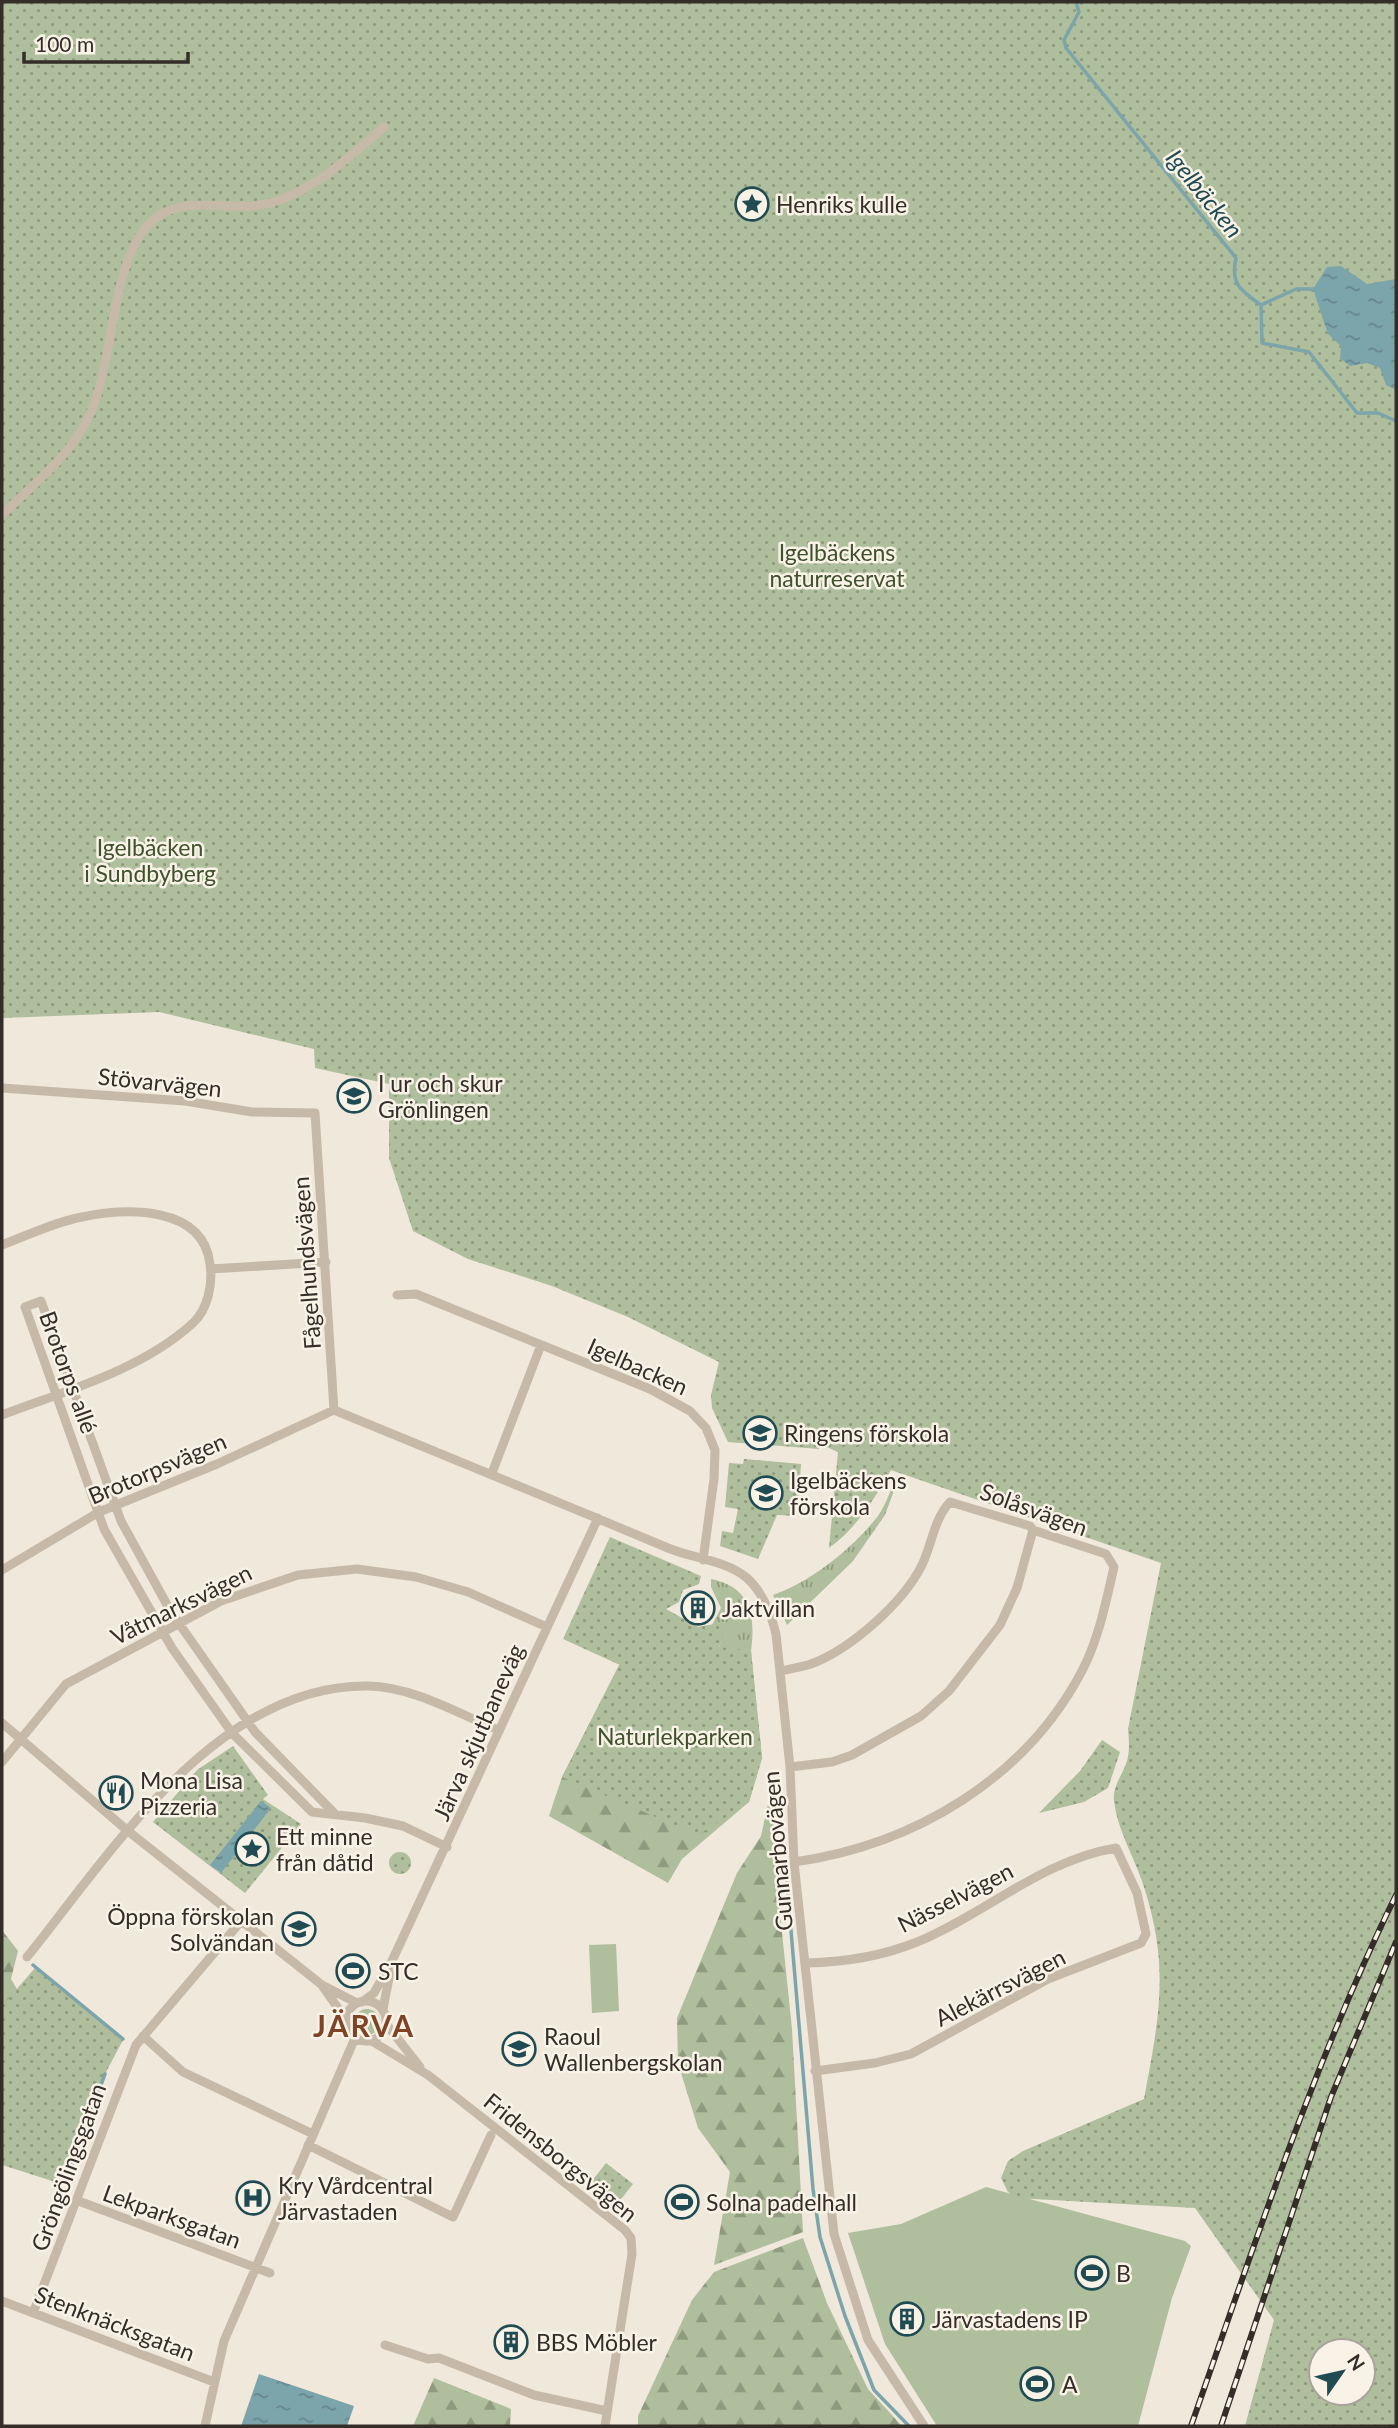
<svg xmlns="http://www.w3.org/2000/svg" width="1398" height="2428" font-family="Lato,sans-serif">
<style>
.grass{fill:url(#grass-tufts)}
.forest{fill:url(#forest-firs)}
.park{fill:url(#park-dots);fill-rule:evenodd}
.pitch{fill:#afbe9c}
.water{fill:url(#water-ripples)}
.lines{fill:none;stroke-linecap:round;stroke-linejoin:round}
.stream{stroke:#7ca4ab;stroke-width:3.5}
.minor{stroke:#c7b9a8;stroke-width:9}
.rail-casing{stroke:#352d28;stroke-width:6}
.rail{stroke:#f8f2e7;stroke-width:3.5;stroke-dasharray:10;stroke-linecap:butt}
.labels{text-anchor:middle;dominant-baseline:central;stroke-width:5;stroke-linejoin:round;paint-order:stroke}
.poi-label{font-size:23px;fill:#352d28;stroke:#f8f2e7;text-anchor:start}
.park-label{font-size:23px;fill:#40512d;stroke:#f8f2e7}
.street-label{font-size:23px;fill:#352d28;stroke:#f8f2e7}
.water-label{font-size:24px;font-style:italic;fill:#204b53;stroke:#f8f2e7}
.district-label{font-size:30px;font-weight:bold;letter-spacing:2px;fill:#7f4426;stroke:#f8f2e7}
</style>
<defs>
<pattern id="grass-tufts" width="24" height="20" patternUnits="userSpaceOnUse" patternTransform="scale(1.75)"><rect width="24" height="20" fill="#afbe9c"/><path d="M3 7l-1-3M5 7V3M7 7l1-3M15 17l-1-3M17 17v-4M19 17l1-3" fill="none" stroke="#8f9b7f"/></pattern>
<pattern id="forest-firs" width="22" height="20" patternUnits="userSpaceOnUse" patternTransform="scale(1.75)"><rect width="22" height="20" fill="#afbe9c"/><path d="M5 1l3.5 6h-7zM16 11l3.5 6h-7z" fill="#8f9b7f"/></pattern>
<pattern id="park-dots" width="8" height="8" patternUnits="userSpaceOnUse" patternTransform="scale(1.75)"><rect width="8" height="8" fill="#afbe9c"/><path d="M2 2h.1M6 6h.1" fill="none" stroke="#8f9b7f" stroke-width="1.8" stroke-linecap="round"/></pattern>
<pattern id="water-ripples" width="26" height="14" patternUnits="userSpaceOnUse" patternTransform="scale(1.75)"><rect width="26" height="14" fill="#7ca4ab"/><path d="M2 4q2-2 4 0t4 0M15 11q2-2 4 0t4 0" fill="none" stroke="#66868b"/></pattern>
</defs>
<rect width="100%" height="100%" fill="#f0e8db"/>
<!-- grass -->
<path class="grass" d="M897,1476L899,1477L885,1515L853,1561L787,1625L773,1595C811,1582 853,1548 878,1516C886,1505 891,1488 897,1476Z
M711,1579C750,1587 756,1614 751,1651L719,1648L726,1622L712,1625L721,1608L711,1587Z
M354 2022a13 13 0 1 1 26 0a13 13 0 1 1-26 0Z"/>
<!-- forest -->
<path class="forest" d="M665,1609L698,1627L727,1622L719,1647L751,1651L762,1758L749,1802L682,1859L668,1883L549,1816L562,1777L619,1665Z
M775,1772V1865L792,2029L803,2232L714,2265L730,2172L698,2128L678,2063L677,2018L737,1873L761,1836Z
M2,1930L18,1951L11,1979L23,1999L2,2055Z
M803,2238L827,2303L868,2389L902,2426H638V2416L692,2300L714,2272Z
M434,2378L511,2409L510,2426H413Z"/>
<!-- park -->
<path class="park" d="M2,2H1396V2426H1245L1274,2320L1195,2208L1016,2198L1008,2192L1001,2178L1008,2161L1023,2151L1144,2099C1159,2018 1170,1968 1144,1887C1135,1858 1118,1832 1114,1801C1112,1787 1123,1774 1127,1761C1130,1750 1129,1740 1128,1729L1161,1563L891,1470C874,1499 857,1528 829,1548L838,1452L820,1444L819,1449L728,1442L712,1408L711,1395L719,1362L628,1317L552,1286L468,1259L413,1231L389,1158V1084L315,1068L314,1049L159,1012L2,1018ZM1321,2351H1363V2393H1321Z
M744,1459L801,1464L797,1516L777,1515L758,1559L720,1546L722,1531L733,1533L738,1509L725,1507L729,1463L743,1464Z
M610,1537L701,1576L699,1584L683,1590L679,1602L666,1609L698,1627L727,1622L719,1647L751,1651L762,1758L749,1802L698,1835L562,1777L620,1665L563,1639Z
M1102,1740L1120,1752L1108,1788L1084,1802L1039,1813L1080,1771Z
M233,1746L268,1795L263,1799L301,1824L245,1893L153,1822L197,1770ZM261,1802L220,1873L211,1865Z
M389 1863a11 11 0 1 1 22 0a11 11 0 1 1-22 0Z
M35,1968L123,2040L105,2074L65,2185L2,2165V2006Z
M606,2163L633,2184L618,2203L591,2182Z"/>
<!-- pitch -->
<path class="pitch" d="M616,1944L619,2011L592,2013L589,1945Z
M986,2187L1185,2241L1191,2246L1172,2298L1138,2426H937L885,2344L848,2233L901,2224Z"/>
<!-- water -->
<path class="water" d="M1341,266L1367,284L1396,279V390L1386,385L1380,368L1367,363L1350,366L1340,358L1341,346L1328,334L1313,289L1327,267Z
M261,1801L271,1808L221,1873L210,1865Z
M259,2374L354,2406L347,2426H241Z"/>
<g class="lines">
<!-- stream -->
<path class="stream" d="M1076,2L1079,12L1064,40L1066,48L1236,258C1230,284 1241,291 1261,305L1262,343L1309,352L1357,413H1378L1396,421
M1261,305L1296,289H1313
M785,1860L813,2189L820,2237L845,2316L874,2390L909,2426
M33,1965L123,2039
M68,2177L105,2074"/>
<!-- minor -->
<path class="minor" d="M2,515C32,485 71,456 89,416C116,360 109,261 152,221C183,192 232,214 270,203C314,191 350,156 384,127
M2,1088L185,1101L252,1112L315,1113L334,1410
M2,1245C28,1235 55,1222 82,1217C126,1208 203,1205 210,1264C213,1284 208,1309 193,1323C142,1370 65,1391 2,1415
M211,1269L326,1262
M397,1295L416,1294L650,1389L690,1411L706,1428L715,1450L714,1479L703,1560
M334,1410C445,1456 557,1501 668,1548C694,1559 726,1560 747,1578C763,1592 771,1614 776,1634L790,1767L794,1862L834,2234L868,2340L924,2426
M492,1473L541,1345
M2,1570L99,1512L217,1464L334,1410
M780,1671C790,1669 802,1667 811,1664C851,1649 903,1603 922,1565C932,1544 934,1519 950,1502L1030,1526L1033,1530L1106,1554L1114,1567C1106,1602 1099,1637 1083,1669C1026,1779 914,1845 794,1862
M2,1723L128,1831L322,1985L357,2003
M2,1762L66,1684L221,1601L298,1575L357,1569L416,1577L468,1592L547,1627
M790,1767L832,1762L852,1755L921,1716L949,1691L1000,1625L1017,1588L1033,1530
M335,1814L255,1732L171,1612L121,1521L41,1301L25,1307L104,1529L172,1648L232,1733L312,1812L365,1818L403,1826L447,1847
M27,1957C111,1853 217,1684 368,1686C414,1687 457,1713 498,1730
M806,1963C845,1962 880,1957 917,1942C985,1914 1042,1860 1116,1848L1137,1893L1146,1934L1141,1943L1048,1979L911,2054L875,2063L815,2071
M323,1987L345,2018
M346 2021a20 20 0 1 1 40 0a20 20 0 1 1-40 0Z
M362,2002L374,1993L392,1961L598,1518
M383,2009L390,1973
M387,2025L420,2067
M143,2036L183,2072L313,2134
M370,2040L428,2075L625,2230L631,2238L632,2254L605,2426
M308,2145L453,2217L491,2135
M76,2200L270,2273
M2,2301L214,2382
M33,2313L136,2045L242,1920
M385,2345L428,2359L439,2358L534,2395L607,2411
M205,2426L224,2341L355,2038"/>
<defs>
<path id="rail" d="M1191,2426C1254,2247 1312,2066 1396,1895
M1221,2426L1331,2097L1396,1942"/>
</defs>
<!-- rail casing -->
<use href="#rail" class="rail-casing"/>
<!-- rail -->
<use href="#rail" class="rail"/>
</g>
<!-- icons -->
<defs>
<symbol id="sight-ring" viewBox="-11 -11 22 22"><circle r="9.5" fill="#f8f2e7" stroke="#204b53" stroke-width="1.5"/><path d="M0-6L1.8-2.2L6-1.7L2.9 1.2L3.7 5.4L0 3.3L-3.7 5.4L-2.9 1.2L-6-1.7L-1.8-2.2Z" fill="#204b53"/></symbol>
<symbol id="school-ring" viewBox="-11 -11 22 22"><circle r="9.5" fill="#f8f2e7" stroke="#204b53" stroke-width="1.5"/><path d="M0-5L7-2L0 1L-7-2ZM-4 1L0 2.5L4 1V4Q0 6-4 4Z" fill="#204b53"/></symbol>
<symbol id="building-ring" viewBox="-11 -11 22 22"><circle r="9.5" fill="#f8f2e7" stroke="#204b53" stroke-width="1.5"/><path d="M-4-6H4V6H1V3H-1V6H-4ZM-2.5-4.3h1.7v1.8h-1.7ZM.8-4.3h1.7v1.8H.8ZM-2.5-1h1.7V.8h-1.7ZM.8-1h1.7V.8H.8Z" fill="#204b53"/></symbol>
<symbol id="restaurant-ring" viewBox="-11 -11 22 22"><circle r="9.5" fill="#f8f2e7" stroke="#204b53" stroke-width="1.5"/><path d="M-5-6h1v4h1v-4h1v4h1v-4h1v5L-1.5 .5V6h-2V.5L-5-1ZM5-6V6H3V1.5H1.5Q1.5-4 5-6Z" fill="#204b53"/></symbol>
<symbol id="stadium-ring" viewBox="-11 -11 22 22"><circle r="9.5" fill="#f8f2e7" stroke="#204b53" stroke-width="1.5"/><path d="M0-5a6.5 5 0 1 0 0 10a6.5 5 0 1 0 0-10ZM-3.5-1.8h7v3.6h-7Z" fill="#204b53"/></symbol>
<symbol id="hospital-ring" viewBox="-11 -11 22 22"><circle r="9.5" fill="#f8f2e7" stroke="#204b53" stroke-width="1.5"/><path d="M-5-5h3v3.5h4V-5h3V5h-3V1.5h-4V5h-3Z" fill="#204b53"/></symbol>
</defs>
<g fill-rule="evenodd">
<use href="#sight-ring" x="733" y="185" width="38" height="38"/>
<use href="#school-ring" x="335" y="1077" width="38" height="38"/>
<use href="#school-ring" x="741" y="1414" width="38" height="38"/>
<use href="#school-ring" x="747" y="1474" width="38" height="38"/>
<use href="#building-ring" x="679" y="1589" width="38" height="38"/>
<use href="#restaurant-ring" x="97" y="1774" width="38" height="38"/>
<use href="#sight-ring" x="233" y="1830" width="38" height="38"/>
<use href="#school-ring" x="280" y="1910" width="38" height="38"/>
<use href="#stadium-ring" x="334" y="1952" width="38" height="38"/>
<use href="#school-ring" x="500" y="2030" width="38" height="38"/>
<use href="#hospital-ring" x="234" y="2179" width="38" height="38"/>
<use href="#stadium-ring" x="663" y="2183" width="38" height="38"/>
<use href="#stadium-ring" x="1073" y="2254" width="38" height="38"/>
<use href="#building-ring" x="888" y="2300" width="38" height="38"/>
<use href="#building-ring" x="492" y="2323" width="38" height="38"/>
<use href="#stadium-ring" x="1018" y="2365" width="38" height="38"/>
</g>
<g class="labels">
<!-- poi labels -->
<g class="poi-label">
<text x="776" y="204">Henriks kulle</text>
<text x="378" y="1083">I ur och skur<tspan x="378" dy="26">Grönlingen</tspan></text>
<text x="784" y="1433">Ringens förskola</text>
<text x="790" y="1480">Igelbäckens<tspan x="790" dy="26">förskola</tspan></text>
<text x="722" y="1608">Jaktvillan</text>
<text x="140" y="1780">Mona Lisa<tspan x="140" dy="26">Pizzeria</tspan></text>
<text x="276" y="1836">Ett minne<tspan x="276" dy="26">från dåtid</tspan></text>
<text x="274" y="1916" text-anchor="end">Öppna förskolan<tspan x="274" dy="26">Solvändan</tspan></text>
<text x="378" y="1971">STC</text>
<text x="544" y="2036">Raoul<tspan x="544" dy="26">Wallenbergskolan</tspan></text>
<text x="278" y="2185">Kry Vårdcentral<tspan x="278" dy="26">Järvastaden</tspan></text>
<text x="706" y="2202">Solna padelhall</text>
<text x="1116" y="2273">B</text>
<text x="932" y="2319">Järvastadens IP</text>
<text x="536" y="2342">BBS Möbler</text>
<text x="1062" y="2384">A</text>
</g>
<!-- park labels -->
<g class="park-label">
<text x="837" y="552">Igelbäckens<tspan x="837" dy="26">naturreservat</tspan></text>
<text x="150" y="847">Igelbäcken<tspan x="150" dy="26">i Sundbyberg</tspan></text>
<text x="675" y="1736">Naturlekparken</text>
</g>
<!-- street labels -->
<g class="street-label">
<text transform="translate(160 1082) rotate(6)">Stövarvägen</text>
<text transform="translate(306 1263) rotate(-94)">Fågelhundsvägen</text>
<text transform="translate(638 1366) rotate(24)">Igelbacken</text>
<text transform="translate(69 1372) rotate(70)">Brotorps allé</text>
<text transform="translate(157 1468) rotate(-23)">Brotorpsvägen</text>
<text transform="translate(1034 1509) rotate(20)">Solåsvägen</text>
<text transform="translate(181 1604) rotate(-26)">Våtmarksvägen</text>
<text transform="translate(478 1732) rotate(-66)">Järva skjutbaneväg</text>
<text transform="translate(777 1851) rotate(-95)">Gunnarbovägen</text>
<text transform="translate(955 1897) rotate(-27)">Nässelvägen</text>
<text transform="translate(1000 1987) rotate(-27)">Alekärrsvägen</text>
<text transform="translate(561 2157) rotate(39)">Fridensborgsvägen</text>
<text transform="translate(68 2167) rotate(-70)">Gröngölingsgatan</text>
<text transform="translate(172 2216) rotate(20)">Lekparksgatan</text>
<text transform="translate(115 2323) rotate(21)">Stenknäcksgatan</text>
</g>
<!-- water labels -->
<g class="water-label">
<text transform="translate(1205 193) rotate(51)">Igelbäcken</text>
</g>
<!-- district labels -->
<g class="district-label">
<text x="364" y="2025">JÄRVA</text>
</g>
</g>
<!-- border -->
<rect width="1398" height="2428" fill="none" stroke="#352d28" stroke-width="7"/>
<!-- north arrow -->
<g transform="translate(1342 2372) rotate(56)"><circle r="33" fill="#f8f2e7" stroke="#aaa39b" stroke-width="2"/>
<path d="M0-5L12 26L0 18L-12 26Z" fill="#204b53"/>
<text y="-10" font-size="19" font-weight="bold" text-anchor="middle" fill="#352d28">N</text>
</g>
<!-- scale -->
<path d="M24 52v10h164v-10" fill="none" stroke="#352d28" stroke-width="3.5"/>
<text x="35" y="52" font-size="21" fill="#352d28" stroke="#f8f2e7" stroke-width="5" paint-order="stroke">100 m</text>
</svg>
